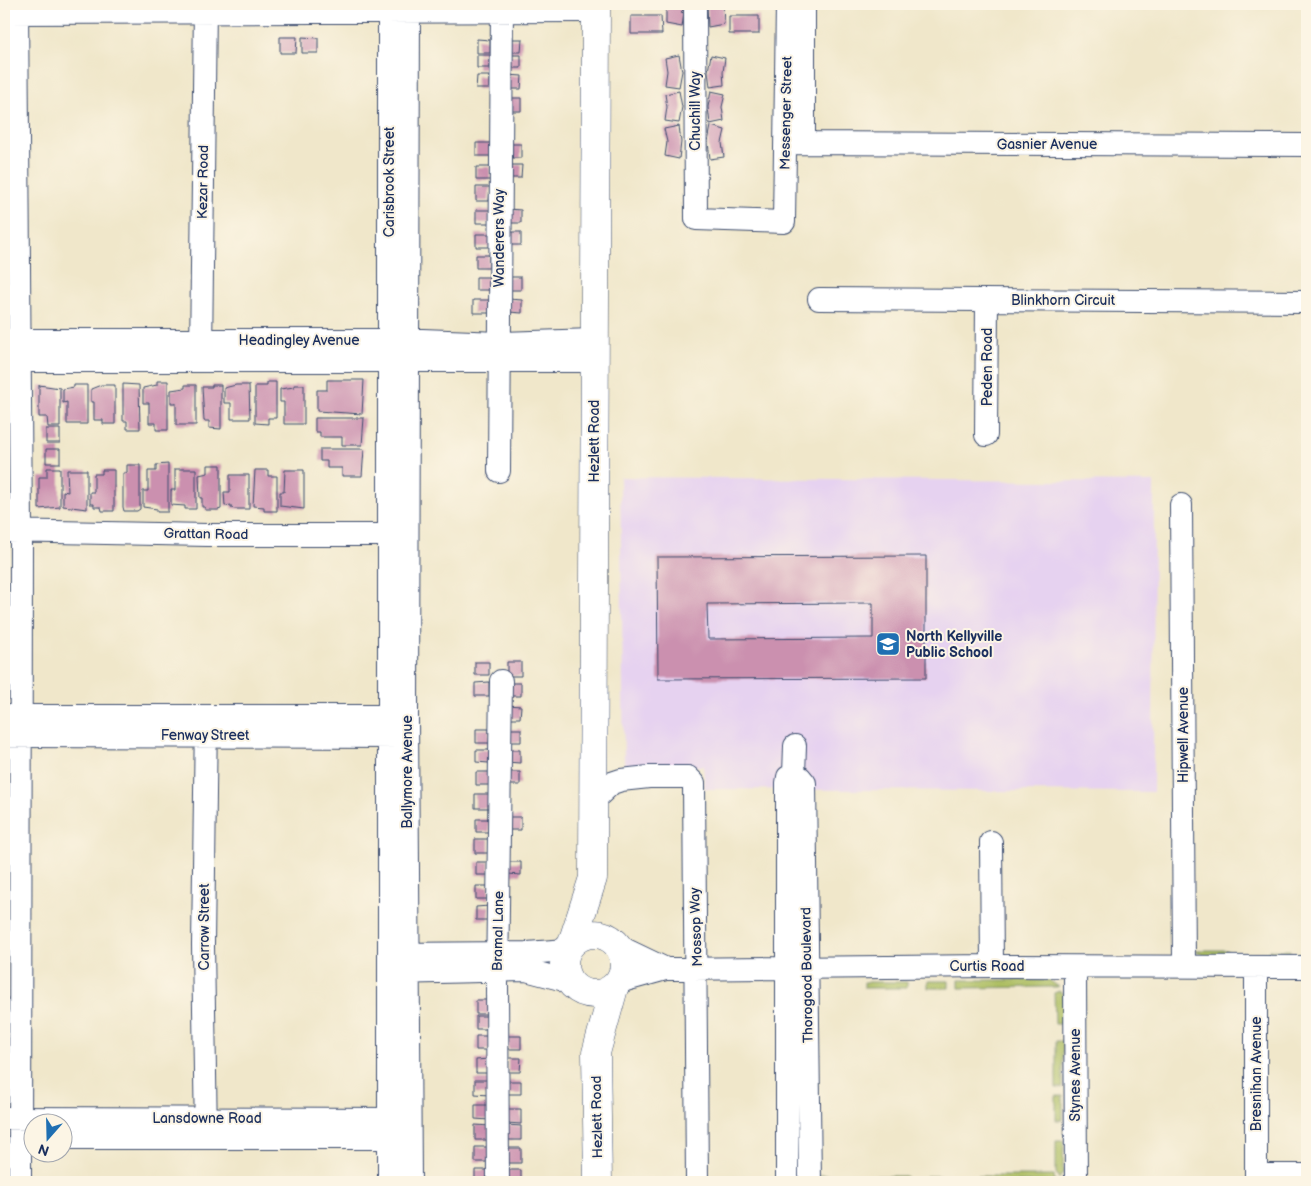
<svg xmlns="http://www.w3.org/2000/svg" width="1311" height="1186" font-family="'Balsamiq Sans',sans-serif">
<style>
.built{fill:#e6d2f0}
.green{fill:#acbd60;stroke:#64765f}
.building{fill:#cb90af;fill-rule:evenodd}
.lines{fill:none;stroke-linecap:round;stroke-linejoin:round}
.minor-casing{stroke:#3b4b6e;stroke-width:24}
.major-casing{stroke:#3b4b6e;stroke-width:29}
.minor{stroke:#fff;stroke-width:22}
.major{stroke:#fff;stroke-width:28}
.labels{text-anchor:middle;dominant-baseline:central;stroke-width:4;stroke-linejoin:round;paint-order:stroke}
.street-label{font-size:14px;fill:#1b2f5e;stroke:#fcf5e5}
.poi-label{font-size:14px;font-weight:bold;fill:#1b2f5e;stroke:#fcf5e5;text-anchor:start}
</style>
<rect width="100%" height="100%" fill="#fcf5e5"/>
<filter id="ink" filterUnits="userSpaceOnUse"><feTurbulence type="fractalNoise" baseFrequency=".02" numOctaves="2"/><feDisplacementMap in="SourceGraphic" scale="10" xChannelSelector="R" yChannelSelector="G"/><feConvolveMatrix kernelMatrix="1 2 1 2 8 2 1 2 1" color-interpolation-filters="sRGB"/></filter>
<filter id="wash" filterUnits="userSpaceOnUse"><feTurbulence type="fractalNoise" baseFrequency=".0096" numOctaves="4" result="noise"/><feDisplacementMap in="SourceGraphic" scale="20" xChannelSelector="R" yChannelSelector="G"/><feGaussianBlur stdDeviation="1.12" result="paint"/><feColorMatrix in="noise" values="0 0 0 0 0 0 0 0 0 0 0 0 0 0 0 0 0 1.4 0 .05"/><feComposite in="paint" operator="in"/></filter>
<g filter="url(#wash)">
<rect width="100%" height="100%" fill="#f0e7ca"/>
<!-- built -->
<path class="built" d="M620,477L1154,482L1153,792L705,789L703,766H624Z"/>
<!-- green -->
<path class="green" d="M1195,950H1227V956H1204Z
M1269,950H1290V956L1269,955Z
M959,980H1049L1059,987L959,988Z
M928,981H949V988H928Z
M864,982H907V988H864Z
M1059,991L1063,994L1064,1024H1055L1054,993Z
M1056,1041H1063V1088H1056Z
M1056,1096H1063V1120H1056Z
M1056,1141H1064L1063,1173L1059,1179L1056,1173Z
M820,1175H844V1182H821L818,1181Z
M864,1176H906V1182H864Z
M926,1176H968L969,1182H926Z
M978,1176H1054L1055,1182H978Z"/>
<g id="blocks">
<!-- building -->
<path class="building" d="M630,4H661V6L630,7Z
M666,4H683L684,9L681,12L684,13L682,27L666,24Z
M707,4H723L724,24L708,27Z
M729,4H759V6H729Z
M631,16H661L662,34H631Z
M729,16H759V34H729Z
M280,37H297L296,53H280Z
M302,37L318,38V53H302Z
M477,39L490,40V53H477Z
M508,39H522L521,52H508Z
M477,55H490V68H477Z
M508,55H521V68H508Z
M679,55L682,71L679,87L665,85L667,71L665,58Z
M711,55L725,58L723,72L724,85L710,87L708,71Z
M508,75L522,76L521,89H508Z
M477,76H490V89H476Z
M679,91L682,107L679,123L665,121L667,107L665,94Z
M711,91L725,94L722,107L724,121L710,124L708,107Z
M508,98H521V111H507Z
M679,126L681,142L679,159L665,156L667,142L664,129Z
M711,126L725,130L722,143L724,157L710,159L708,142Z
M476,143H490V156H476Z
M507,144H521V158H507Z
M508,165H522L521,178H508Z
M476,167H490V180H476Z
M476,187H490L489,201H476Z
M507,209L521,210V223H507Z
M476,210H490V223H476Z
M507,232H521V245H507Z
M476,234H490V247H476Z
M476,255H489V268H476Z
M476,277H489V290H476Z
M507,277H521V290H507Z
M509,299L522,300V313L509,312Z
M473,300H489V313H473Z
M327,380H364L362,414L317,411V390H327Z
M157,381H168V430H156V423H149V403H143V388L157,385Z
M267,382H276V418H268V424L255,423V386H267Z
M123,384L139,385L140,429H127V421H123Z
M39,385L60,388V427H48L47,417H39Z
M74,385H87V424H67V402L63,403V389L74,387Z
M101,385H115V424H103V420H94V402H91V389Z
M185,385H196V425H176V403H171V390L185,388Z
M212,385H221V429L209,428V421H204L202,387H212Z
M236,385H249L250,419H231V403H224V388Z
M294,385H304V424H284V402H280V389L294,387Z
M315,418H364L362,445H342V437H320V432H315Z
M46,429H60V443H46Z
M46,449H60V463H46Z
M320,449H364L362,476H342V468H327V461H320Z
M168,464V512H157V509L143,507V491H148V471H156V465Z
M127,465H140V509L137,511H124L123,507V473H127Z
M208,465H221V509L218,510H205V507H202V498H200L199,475L208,473Z
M47,468H60V507L39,509V477H47Z
M175,469H196V509H185V506L171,505V490H175Z
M67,470H87V509L63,506V491L68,492Z
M102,470H114V511H102L101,507H94V504H90V492H94V474H102Z
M255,470H268V476H277V511H264V507L253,506Z
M285,470H304V509L280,506V492H284Z
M230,475H249V509H235L231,508V505L225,506L224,492H230Z
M926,556V678L658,679L657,557ZM873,603V638L708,639L707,604Z
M475,662H489V675H475Z
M507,662H521V676H507Z
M489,682V696H475V683Z
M508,683H521V696H507Z
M508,705L521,706L520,718H508Z
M476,729H489L490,743H476Z
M507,729H521V742H507Z
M476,750H489V763L476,762Z
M507,750H520V763L507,762Z
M476,772H489V785H476Z
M507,772H520V785H507Z
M475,794H489V808H475Z
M507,817H521V830H507Z
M476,819H489V832H476Z
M475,839H489V853H475Z
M476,862H489V875H476Z
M508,862H521V875L508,874Z
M476,886H489V899H476Z
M489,906V920H476V907Z
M476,1000H489V1014H476Z
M476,1016H489V1029H476Z
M476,1036H489V1050H476Z
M508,1036H521V1049H508Z
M508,1058H521L520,1072H508Z
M489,1059V1073H476V1060Z
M475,1080H490L489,1095L475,1094Z
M508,1081H521V1094H508Z
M475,1105H489V1120L475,1119Z
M507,1109H521V1124L507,1123Z
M475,1125L490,1126L489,1140H475Z
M507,1125L521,1126V1140H506Z
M475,1147H490V1162H475Z
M507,1148H521V1163H507Z
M475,1170H490V1182H475Z
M507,1170H521V1182H507Z"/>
</g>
</g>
<g filter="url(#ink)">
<use href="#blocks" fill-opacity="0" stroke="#3b4b6e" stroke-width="1"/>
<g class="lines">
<defs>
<path id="minor" d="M17,4L21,531L20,1182
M409,4L407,716L410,1182
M695,4L696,219L784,222L787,4
M4,13L596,11
M787,143L1307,145
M804,143V4
M819,299L1307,302
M5,340H422L499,343L593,340
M201,355L205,4
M4,361H593
M986,435L987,300
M499,471L502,4
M1181,505L1184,966
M4,531L207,535H402
M4,716H403
M206,717L203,945L206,1137
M4,736L404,737
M794,774L795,746
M593,801L612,783L621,780L649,777H688L694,783L697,1182
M991,842L992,966
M618,946L666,969
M392,954L527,953L567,950
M1075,967L1076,1182
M393,973L526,970L568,981
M619,982L666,969L992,966L1307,967
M4,1118L403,1119
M62,1138H404
M1256,1175H1307
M389,1182V4
M498,1182L497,983L501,681
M787,1182V783L788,777L794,774L800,777L805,783L810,1182
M1256,1182V967"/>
<path id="major" d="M564 964a30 30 0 1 1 60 0a30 30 0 1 1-60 0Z
M572,943L593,878L596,4
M598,1182L596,1053L614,988"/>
</defs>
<!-- minor casing -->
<use href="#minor" class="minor-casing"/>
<!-- major casing -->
<use href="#major" class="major-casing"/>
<!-- minor -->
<use href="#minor" class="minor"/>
<!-- major -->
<use href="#major" class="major"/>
</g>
</g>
<!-- icons -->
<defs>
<symbol id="school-square" viewBox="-11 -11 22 22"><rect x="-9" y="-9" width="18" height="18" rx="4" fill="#1f6fb2" stroke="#fcf5e5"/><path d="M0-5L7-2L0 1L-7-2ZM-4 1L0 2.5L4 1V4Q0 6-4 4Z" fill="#fff"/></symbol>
</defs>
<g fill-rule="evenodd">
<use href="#school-square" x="874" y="630" width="28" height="28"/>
</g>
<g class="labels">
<!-- street labels -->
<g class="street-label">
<text transform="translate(695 111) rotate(-90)">Chuchill Way</text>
<text transform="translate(786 113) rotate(-89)">Messenger Street</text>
<text x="1047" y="144">Gasnier Avenue</text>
<text transform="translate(203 182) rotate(-89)">Kezar Road</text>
<text transform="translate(389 182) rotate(-90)">Carisbrook Street</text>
<text transform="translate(499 238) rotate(-90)">Wanderers Way</text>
<text x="1063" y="300">Blinkhorn Circuit</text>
<text x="299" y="340">Headingley Avenue</text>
<text transform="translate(987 367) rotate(-90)">Peden Road</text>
<text transform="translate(594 441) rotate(-90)">Hezlett Road</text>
<text transform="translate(206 534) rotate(1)">Grattan Road</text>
<text x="205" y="735">Fenway Street</text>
<text transform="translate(1183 735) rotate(-90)">Hipwell Avenue</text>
<text transform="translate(407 772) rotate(-90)">Ballymore Avenue</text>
<text transform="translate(204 927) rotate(-90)">Carrow Street</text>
<text transform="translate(696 927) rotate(-92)">Mossop Way</text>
<text transform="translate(498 931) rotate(-89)">Bramal Lane</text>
<text x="987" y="966">Curtis Road</text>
<text transform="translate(807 975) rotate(-91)">Thorogood Boulevard</text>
<text transform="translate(1256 1074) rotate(-90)">Bresnihan Avenue</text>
<text transform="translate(1075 1075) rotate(-90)">Stynes Avenue</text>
<text transform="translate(597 1117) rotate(-91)">Hezlett Road</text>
<text x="207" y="1118">Lansdowne Road</text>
</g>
<!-- poi labels -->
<g class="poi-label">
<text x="906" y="636">North Kellyville<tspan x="906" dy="16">Public School</tspan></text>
</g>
</g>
<!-- margin -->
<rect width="1311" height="1186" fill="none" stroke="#fcf5e5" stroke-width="20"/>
<!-- north arrow -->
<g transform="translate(48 1138) rotate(200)"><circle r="24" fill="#fcf5e5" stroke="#a2a6af"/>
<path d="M0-4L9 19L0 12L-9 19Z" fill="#1f6fb2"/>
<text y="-8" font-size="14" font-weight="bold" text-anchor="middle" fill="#1b2f5e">N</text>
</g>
</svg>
